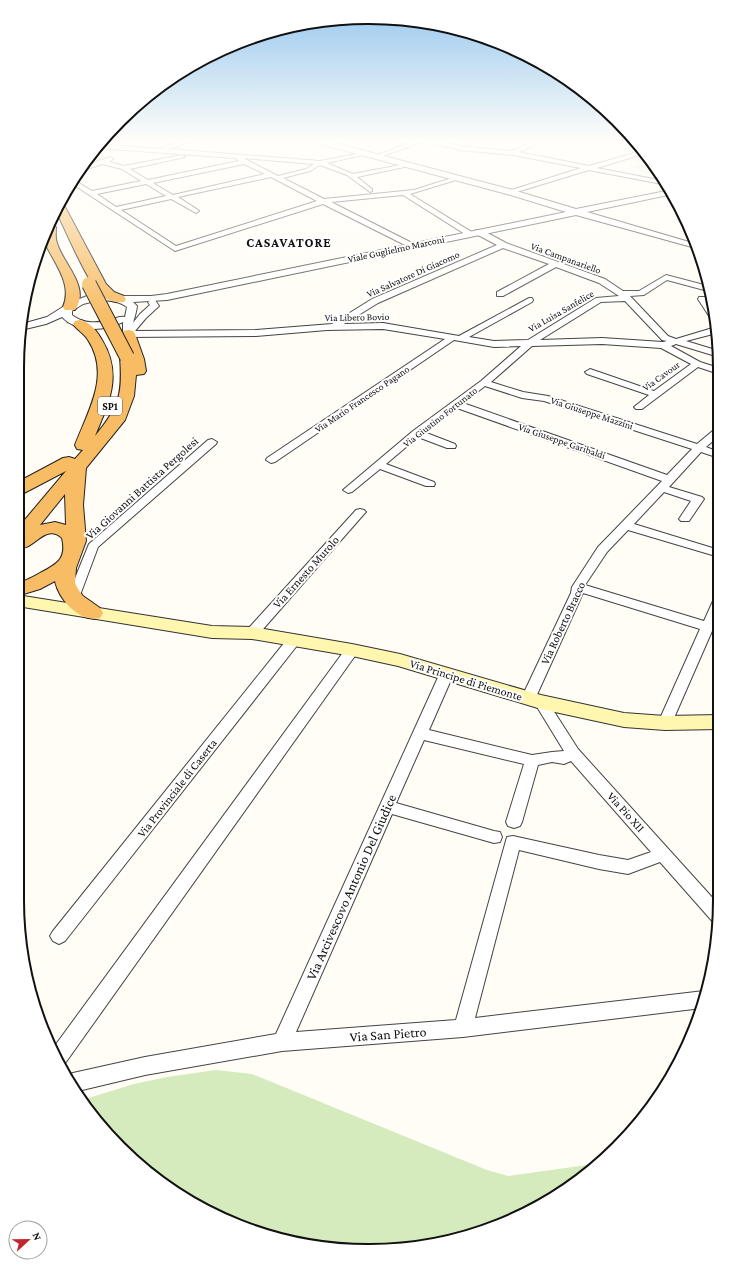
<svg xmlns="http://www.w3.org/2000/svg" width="737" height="1268" font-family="'Crimson Pro',serif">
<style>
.green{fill:#d5ebbd}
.pitch{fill:#e6f2cf}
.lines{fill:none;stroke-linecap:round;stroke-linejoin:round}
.minor-casing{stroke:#444;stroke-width:2}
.tertiary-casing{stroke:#444;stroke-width:2}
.secondary-casing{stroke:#333;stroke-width:2}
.trunk-casing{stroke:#222;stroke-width:2}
.minor{fill:#fff;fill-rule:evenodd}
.tertiary{fill:#fff;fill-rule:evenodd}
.secondary{fill:#fff6b0;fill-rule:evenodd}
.trunk{fill:#f7bc64;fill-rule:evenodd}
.trunk-bridge-casing{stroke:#222;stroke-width:16;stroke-linecap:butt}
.trunk-bridge{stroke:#f7bc64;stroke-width:14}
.labels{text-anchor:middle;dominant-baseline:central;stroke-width:4;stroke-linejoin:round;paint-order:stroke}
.far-street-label{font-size:10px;fill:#111;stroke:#fff}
.shield{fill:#fff;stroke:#585858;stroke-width:1}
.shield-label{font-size:11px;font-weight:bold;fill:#111}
.street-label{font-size:12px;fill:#111;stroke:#fff}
.far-district-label{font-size:13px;font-weight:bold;letter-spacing:1px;fill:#111;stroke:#fff}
.near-street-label{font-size:14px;fill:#111;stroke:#fff}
.rim{fill:none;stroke:#111;stroke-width:2}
</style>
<rect width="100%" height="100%" fill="#fffdf5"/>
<!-- green -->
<path class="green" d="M216,1070L252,1074L487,1170L508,1176L601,1163L503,1224L391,1250L277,1239L173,1192L90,1113L82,1100L134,1084L167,1077Z"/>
<!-- pitch -->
<path class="pitch" d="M643,154L664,181L630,166L639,163L627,159Z"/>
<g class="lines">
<defs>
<path id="minor" d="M179,142H188L168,149L320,161L367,152V154L327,163L353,174L411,163L414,165L357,177L372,189V191L370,192L347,175L320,165L310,171L283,178L324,199L414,190L455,177H459V179L410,194L475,234L474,236H468L403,195L331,202L414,244V248H411L323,204L175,251L71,183L74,180L92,191L141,181L122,169L102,164L78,172L81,167L110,157L113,159L109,162L124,166L182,155L185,157L130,169L148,180L239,161L235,158L97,148L100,144L162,149L163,147ZM243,158L314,164L306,169L278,176ZM244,164L265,174L173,195L153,183ZM271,177L317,201L176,246L121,210L171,199L196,213L199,211L198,210L178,197ZM146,184L166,196L116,207L97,194Z
M412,142H421L380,157L375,156Z
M428,142H440L460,146L512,151L532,142H540L519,152L589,166L641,151L643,154L597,168L664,181L667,185L589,170L510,194L507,192L508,191L581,168L513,155L460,150Z
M476,230H482L506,243L605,279L623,291H639L666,275L708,286V291L667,280L644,295L630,296L668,336L676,339L716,327L717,333L686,341L719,351V357L676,344L671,346L700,362L719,368V374L698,367L642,409H636L634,407L649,395L587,374L585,372L590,369L593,370L654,391L691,364L661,348L602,344L532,346L491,382L523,392L548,396L697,444L715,429L719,428V436L706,447L719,452V458L701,452L669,487L702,497L704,499L689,521H681L679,519L691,501L664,492L634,524L719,550V557L628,530L607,552L585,585L704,621L713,601L715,598L719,597V615L670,727L665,728L660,727L658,723L700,629L583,593L535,699L533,702L528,704L523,702L521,699L571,593L572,587L598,547L662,481L457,408L424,432L455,444L456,446L455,448H447L418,437L386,464L434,482L435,484L434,486H426L380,469L352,492L348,493L343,490L413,431L481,381L521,346L494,347L454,340L275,462L271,463L266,460L267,458L445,339L383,329L327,330L256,336L128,337L124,334L140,314L150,305L148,302L152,300H155L159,306L146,318L135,331L256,330L332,324L372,299L497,245L476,234ZM503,248L549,264L497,292V296H503L556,267L599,283L619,296L596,298L528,340L494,341L469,337L532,302L533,300L532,298H529L459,336L383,323L344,324L378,303ZM625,301L662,340L667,341L663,342L602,338L540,340L601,302ZM485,386L522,398L544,401L692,449L667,475L463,403Z
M699,297H705C710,305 712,311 714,320L711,319L698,299Z
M212,439L217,442L216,444L98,547L79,598L77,601H69L67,598L89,544L208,440Z
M360,509L364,510L366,512L364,514L257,636L252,637L247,636L246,633L247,630L356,510Z
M294,636L299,637L301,640L299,643L65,941L59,944L53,941L50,936L53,931L289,637Z
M352,646L357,647L359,650L357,653L66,1062L63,1064L54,1047L347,647Z
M447,668L452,670L454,673L429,730L532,755L552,752L564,751L534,702L536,699L541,697L546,699L578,749L719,905V924L713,922L660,862L628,874L599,869L519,850L475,1018L704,991H706L702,1008L463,1037L282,1051L145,1075L78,1091L69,1075L73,1073L145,1057L276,1034L440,673L442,670ZM424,740L524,764L506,822L508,826L514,828L520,826L522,822L538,765L552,762L564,764L571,761L651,852L628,860L599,855L513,836L507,837L456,1020L296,1032L392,814L494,843L500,842L502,837L500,832L494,831L396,803Z"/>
<path id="tertiary" d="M319,142H331L513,190L576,209L671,190L673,194L587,212L696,244L699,249L576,215L167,300L133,302L137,306C136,316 131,324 133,334L128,337L123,334V322C105,331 77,333 62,317L46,324L21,330L22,324L47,317L69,303L87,296L103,294L119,296H151L167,294L566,212L507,194L320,144ZM95,301C107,300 117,300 127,307L125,317C120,316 117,318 113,319C99,324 83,324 72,315V311L83,304Z"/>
<path id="secondary" d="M17,595L212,626L252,627L352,644L400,654L541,695L624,713L665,716L719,715V729L665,730L624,727L541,709L398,666L352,656L252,639L212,638L17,606Z"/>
<path id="trunk" d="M61,204L65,207L106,284L114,292L124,296L126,299L124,302C117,303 109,301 103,297C88,284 67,233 57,213Z
M51,224L56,227C56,232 55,238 57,243C63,264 91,287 75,310H65L63,307C73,284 54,263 45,243L44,238Z
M80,320C90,322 97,331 102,340C123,375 109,402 95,436C119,407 123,395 120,357L122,354L128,353L121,334L123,331L128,330L133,331L135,334L144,359L146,371L144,374L136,375L134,396L125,420L86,468L83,505L86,541L76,568L75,583L78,589L83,596L100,608L103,613L100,618C80,623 59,600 55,581L40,589L17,596V583C26,581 33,577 40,573C57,564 67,559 62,538C44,522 34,552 17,548L18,528L66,471L24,493L18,494V482L63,458L69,457L75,459L83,450L77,449L75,445C88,411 111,375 88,340C84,333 77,330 73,324L75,321ZM65,494L66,525L55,522L40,525Z"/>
</defs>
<!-- minor casing -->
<use href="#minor" class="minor-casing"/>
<!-- tertiary casing -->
<use href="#tertiary" class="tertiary-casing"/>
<!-- secondary casing -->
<use href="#secondary" class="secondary-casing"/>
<!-- trunk casing -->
<use href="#trunk" class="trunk-casing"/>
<!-- minor -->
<use href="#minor" class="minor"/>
<!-- tertiary -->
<use href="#tertiary" class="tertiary"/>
<!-- secondary -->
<use href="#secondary" class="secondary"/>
<!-- trunk -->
<use href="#trunk" class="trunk"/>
<defs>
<path id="trunk-bridge" d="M89,284L127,357"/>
</defs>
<!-- trunk-bridge casing -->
<use href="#trunk-bridge" class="trunk-bridge-casing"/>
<!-- trunk-bridge -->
<use href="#trunk-bridge" class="trunk-bridge"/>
</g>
<!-- sky -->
<linearGradient id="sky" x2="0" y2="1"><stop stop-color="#95c6ee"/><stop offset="0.44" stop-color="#fffefa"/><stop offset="1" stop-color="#fffefa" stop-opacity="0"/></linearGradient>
<rect width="737" height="320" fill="url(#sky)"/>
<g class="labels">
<!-- far-street labels -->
<g class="far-street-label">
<text transform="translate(396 249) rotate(-12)">Viale Guglielmo Marconi</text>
<text transform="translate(566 258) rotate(20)">Via Campanariello</text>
<text transform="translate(413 274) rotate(-24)">Via Salvatore Di Giacomo</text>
<text transform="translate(561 311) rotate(-30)">Via Luisa Sanfelice</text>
<text transform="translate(357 317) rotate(-1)">Via Libero Bovio</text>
<text transform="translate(661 376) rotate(-36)">Via Cavour</text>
<text transform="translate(362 399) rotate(-34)">Via Mario Francesco Pagano</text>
<text transform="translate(592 413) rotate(18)">Via Giuseppe Mazzini</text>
<text transform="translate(440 417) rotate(-38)">Via Giustino Fortunato</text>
<text transform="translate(562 441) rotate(19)">Via Giuseppe Garibaldi</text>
</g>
<!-- shield labels -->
<rect class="shield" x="98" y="397" width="24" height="18" rx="3"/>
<g class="shield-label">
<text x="110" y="406">SP1</text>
</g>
<!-- street labels -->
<g class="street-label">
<text transform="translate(142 488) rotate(-42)">Via Giovanni Battista Pergolesi</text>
<text transform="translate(306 572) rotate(-48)">Via Ernesto Murolo</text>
<text transform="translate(563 623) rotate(-65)">Via Roberto Bracco</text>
<text transform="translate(466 680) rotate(17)">Via Principe di Piemonte</text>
<text transform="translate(177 788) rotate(-52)">Via Provinciale di Caserta</text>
<text transform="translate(626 812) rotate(48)">Via Pio XII</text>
</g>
<!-- far-district labels -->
<g class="far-district-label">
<text x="289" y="242">CASAVATORE</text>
</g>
<!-- near-street labels -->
<g class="near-street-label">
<text transform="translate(351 887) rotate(-66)">Via Arcivescovo Antonio Del Giudice</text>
<text transform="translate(388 1034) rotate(-4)">Via San Pietro</text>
</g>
</g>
<!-- crop -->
<path d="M0 0H737V1268H0ZM368 24H369A344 344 0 0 1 713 368V900A344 344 0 0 1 369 1244H368A344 344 0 0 1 24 900V368A344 344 0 0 1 368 24Z" fill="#fff" fill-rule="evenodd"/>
<path class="rim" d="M368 24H369A344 344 0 0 1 713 368V900A344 344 0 0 1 369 1244H368A344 344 0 0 1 24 900V368A344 344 0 0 1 368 24Z"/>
<!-- north arrow -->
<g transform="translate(28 1240) rotate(68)"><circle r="19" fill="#ffffff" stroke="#a0a0a0"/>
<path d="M0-3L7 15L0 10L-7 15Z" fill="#c4262e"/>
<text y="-6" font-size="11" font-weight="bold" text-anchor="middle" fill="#111111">N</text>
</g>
</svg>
